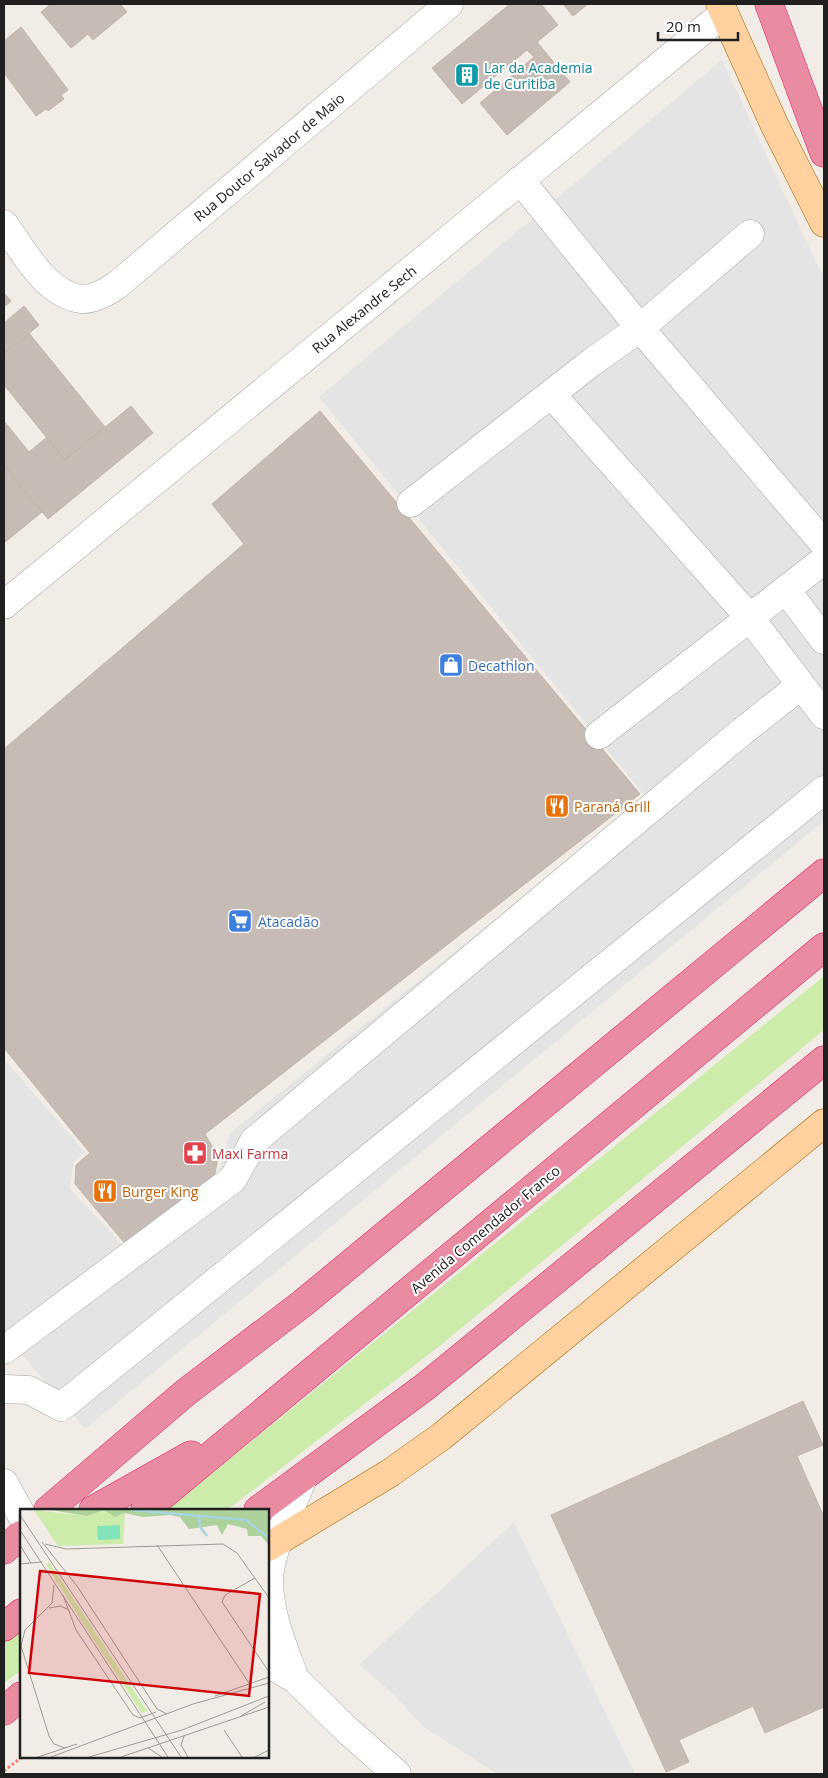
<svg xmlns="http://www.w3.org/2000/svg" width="828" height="1778" font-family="'Open Sans',sans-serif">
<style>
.grass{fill:#cdecab}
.parking{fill:#e4e4e4}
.building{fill:#c6bcb5;stroke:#c3b3a8}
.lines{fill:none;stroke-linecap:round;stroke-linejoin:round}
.minor-casing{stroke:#a7a7a7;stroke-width:29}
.major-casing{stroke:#9c6300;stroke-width:29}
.highway-casing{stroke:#e0226a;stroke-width:29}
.path{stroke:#fe746a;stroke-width:3;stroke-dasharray:2.5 2.5;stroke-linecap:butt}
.minor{stroke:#fff;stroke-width:28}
.major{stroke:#fed19e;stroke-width:28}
.highway{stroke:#ea8ca1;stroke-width:28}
.labels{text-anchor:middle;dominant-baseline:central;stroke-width:4;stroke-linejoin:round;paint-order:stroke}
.culture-label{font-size:14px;fill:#0d838f;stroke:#fff;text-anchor:start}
.street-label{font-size:14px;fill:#202020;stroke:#fff}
.shop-label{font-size:14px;fill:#366cbe;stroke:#fff;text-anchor:start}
.food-label{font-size:14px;fill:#c56008;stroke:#fff;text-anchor:start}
.health-label{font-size:14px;fill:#be3a42;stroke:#fff;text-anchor:start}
.inset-river{fill:none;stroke:#a6d4df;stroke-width:2.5}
.inset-road{fill:none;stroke:#9d9b97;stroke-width:1}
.view{fill:#d00008;fill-opacity:0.15;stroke:#d00008;stroke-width:2.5}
.inset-edge{fill:none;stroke:#202020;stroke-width:2.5}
</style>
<rect width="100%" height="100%" fill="#f1ede6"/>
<!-- grass -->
<path class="grass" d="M824,976V1030L437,1348L227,1510H167Z
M21,1629V1670L4,1683V1643Z"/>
<!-- parking -->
<path class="parking" d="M722,60L824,279V821L85,1429L4,1333V1059L85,1152L74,1162L70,1189L129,1252L217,1180L229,1134L646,797L319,397Z
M513,1523H514L635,1774H497L424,1727L390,1691L359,1665Z"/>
<!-- building -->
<path class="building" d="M51,4H120L127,12L93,40L88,34L71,48L41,12Z
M510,4H541L558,25L537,42L570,82L507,135L480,103L534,57L527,50L462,104L432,68Z
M563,4H588L573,16Z
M21,27L68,90L61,95L64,99L48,111L46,109L36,116L5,74L4,75V41Z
M4,293L11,301L4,307Z
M24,306L39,325L4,354V323Z
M29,333L105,427L65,460L4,385V354Z
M131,406L153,433L48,519L4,465V421L29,452L47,437L65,460Z
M320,411L640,794L205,1134L218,1157L214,1179L127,1246L75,1184L76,1165L90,1153L4,1048V749L244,544L212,504Z
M4,465L42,512L4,543Z
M803,1401L823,1445L797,1456L824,1517V1707L765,1733L753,1706L679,1740L689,1762L666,1772L551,1515Z"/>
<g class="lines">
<defs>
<path id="minor" d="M520,180L640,328L824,544
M4,224C23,250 45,294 81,299C94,300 107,292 117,285L449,4
M411,503L592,362L640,328L750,234
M786,590L824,640
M4,605L724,13
M801,685L824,715
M599,735L824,560
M4,1350L233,1179L254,1141L744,730L801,685L750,618L551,394
M4,1389L29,1390L61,1407L824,790
M4,1483L21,1514
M268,1663L295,1679L347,1730L397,1774
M295,1679C284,1648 270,1617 269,1583C268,1555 292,1505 303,1478"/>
<path id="major" d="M720,4L775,126L824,223
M268,1547L390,1473L442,1436L824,1123"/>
<path id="highway" d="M769,4L824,153
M48,1510L185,1393L303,1303L824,873
M93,1510L191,1455
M145,1510L824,947
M258,1510L426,1386L824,1060
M4,1550L21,1535
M4,1627L21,1613
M4,1711L21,1696"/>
</defs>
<!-- minor casing -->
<use href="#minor" class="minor-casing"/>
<!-- major casing -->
<use href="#major" class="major-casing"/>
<!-- highway casing -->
<use href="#highway" class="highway-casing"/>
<!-- path -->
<path class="path" d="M4,1771L22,1757"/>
<!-- minor -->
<use href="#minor" class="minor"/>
<!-- major -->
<use href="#major" class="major"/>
<!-- highway -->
<use href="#highway" class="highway"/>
</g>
<!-- icons -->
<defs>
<symbol id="building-square" viewBox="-11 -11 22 22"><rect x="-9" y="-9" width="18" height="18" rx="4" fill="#0f9aa8" stroke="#fff"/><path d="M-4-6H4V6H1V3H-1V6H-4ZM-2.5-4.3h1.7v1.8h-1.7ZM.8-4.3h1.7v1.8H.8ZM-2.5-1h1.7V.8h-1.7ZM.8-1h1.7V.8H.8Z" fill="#fff"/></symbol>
<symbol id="shop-square" viewBox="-11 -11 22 22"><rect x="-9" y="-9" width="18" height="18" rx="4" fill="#3f7fe0" stroke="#fff"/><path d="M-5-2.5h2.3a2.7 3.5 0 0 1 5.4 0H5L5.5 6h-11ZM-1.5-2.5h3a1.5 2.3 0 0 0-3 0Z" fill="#fff"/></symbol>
<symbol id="restaurant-square" viewBox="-11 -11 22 22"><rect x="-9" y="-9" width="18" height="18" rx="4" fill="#e8710a" stroke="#fff"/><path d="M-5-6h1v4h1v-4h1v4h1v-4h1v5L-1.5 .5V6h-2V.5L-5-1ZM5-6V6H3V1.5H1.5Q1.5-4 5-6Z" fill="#fff"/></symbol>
<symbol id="supermarket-square" viewBox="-11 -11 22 22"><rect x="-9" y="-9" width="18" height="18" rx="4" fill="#3f7fe0" stroke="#fff"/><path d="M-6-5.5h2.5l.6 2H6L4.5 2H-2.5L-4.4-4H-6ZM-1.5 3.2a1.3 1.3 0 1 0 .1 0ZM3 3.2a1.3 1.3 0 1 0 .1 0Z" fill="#fff"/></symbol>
<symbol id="pharmacy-square" viewBox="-11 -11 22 22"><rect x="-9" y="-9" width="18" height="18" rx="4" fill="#e0444e" stroke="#fff"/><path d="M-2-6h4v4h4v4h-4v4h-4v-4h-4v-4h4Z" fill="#fff"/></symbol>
</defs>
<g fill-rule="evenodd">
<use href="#building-square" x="453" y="61" width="28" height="28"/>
<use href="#shop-square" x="437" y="651" width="28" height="28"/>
<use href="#restaurant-square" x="543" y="792" width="28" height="28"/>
<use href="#supermarket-square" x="226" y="907" width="28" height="28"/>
<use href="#pharmacy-square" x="181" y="1139" width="28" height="28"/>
<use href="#restaurant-square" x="91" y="1177" width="28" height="28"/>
</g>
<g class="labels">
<!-- culture labels -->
<g class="culture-label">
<text x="484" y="67">Lar da Academia<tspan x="484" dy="16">de Curitiba</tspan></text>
</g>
<!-- street labels -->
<g class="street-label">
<text transform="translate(269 157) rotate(-40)">Rua Doutor Salvador de Maio</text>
<text transform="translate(364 309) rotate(-39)">Rua Alexandre Sech</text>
<text transform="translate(485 1229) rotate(-40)">Avenida Comendador Franco</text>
</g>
<!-- shop labels -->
<g class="shop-label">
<text x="468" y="665">Decathlon</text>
<text x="258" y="921">Atacadão</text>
</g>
<!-- food labels -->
<g class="food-label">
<text x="574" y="806">Paraná Grill</text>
<text x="122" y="1191">Burger King</text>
</g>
<!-- health labels -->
<g class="health-label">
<text x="212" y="1153">Maxi Farma</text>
</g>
</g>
<!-- overview -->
<g transform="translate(20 1509)">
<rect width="249" height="249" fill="#f1ede6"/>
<path d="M14,1L67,7L84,1L99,7L105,4L103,35L38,37ZM29,53L127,202L122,204L67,121L26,55Z" fill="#cdecab"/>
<path d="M31,1H249V36L241,27H228L227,20L208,15L202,26L197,16L169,20L160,8L150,6L123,8L105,4L95,8L84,1L67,7Z" fill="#acd19a"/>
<path d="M100,16V30L78,31L77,17Z" fill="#82e2b9"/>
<path class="inset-river" d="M111,1L226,11L249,29M179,8L180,18L187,27"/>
<path class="inset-road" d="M0,6L161,248M0,21L148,248M22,33L57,77L137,200L147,205M25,35L46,40L203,35L217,44L249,89M0,36L11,54M137,36L229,174M0,55L22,53M235,69L205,86L202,93L249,163M34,76L32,94L5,121L1,137L29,227L34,235L45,239M43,86L56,121L113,206L120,209L136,203M29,99L41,97L49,101M195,187L249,168M221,207L245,193M204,221L222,248M164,227L161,236L168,248M128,239L142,248M18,248L57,235M31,248L173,195L249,174M69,248L162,221L249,187M101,248L249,198M235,248L249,241"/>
<path class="view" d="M20,62L240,85L229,187L9,164Z"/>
<rect width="249" height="249" class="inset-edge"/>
</g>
<!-- border -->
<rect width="828" height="1778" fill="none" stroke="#202020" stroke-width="10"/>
<!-- scale -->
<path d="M658 32v8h80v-8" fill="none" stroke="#202020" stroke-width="2.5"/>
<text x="666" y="32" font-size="15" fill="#202020" stroke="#ffffff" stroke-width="4" paint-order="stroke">20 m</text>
</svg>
